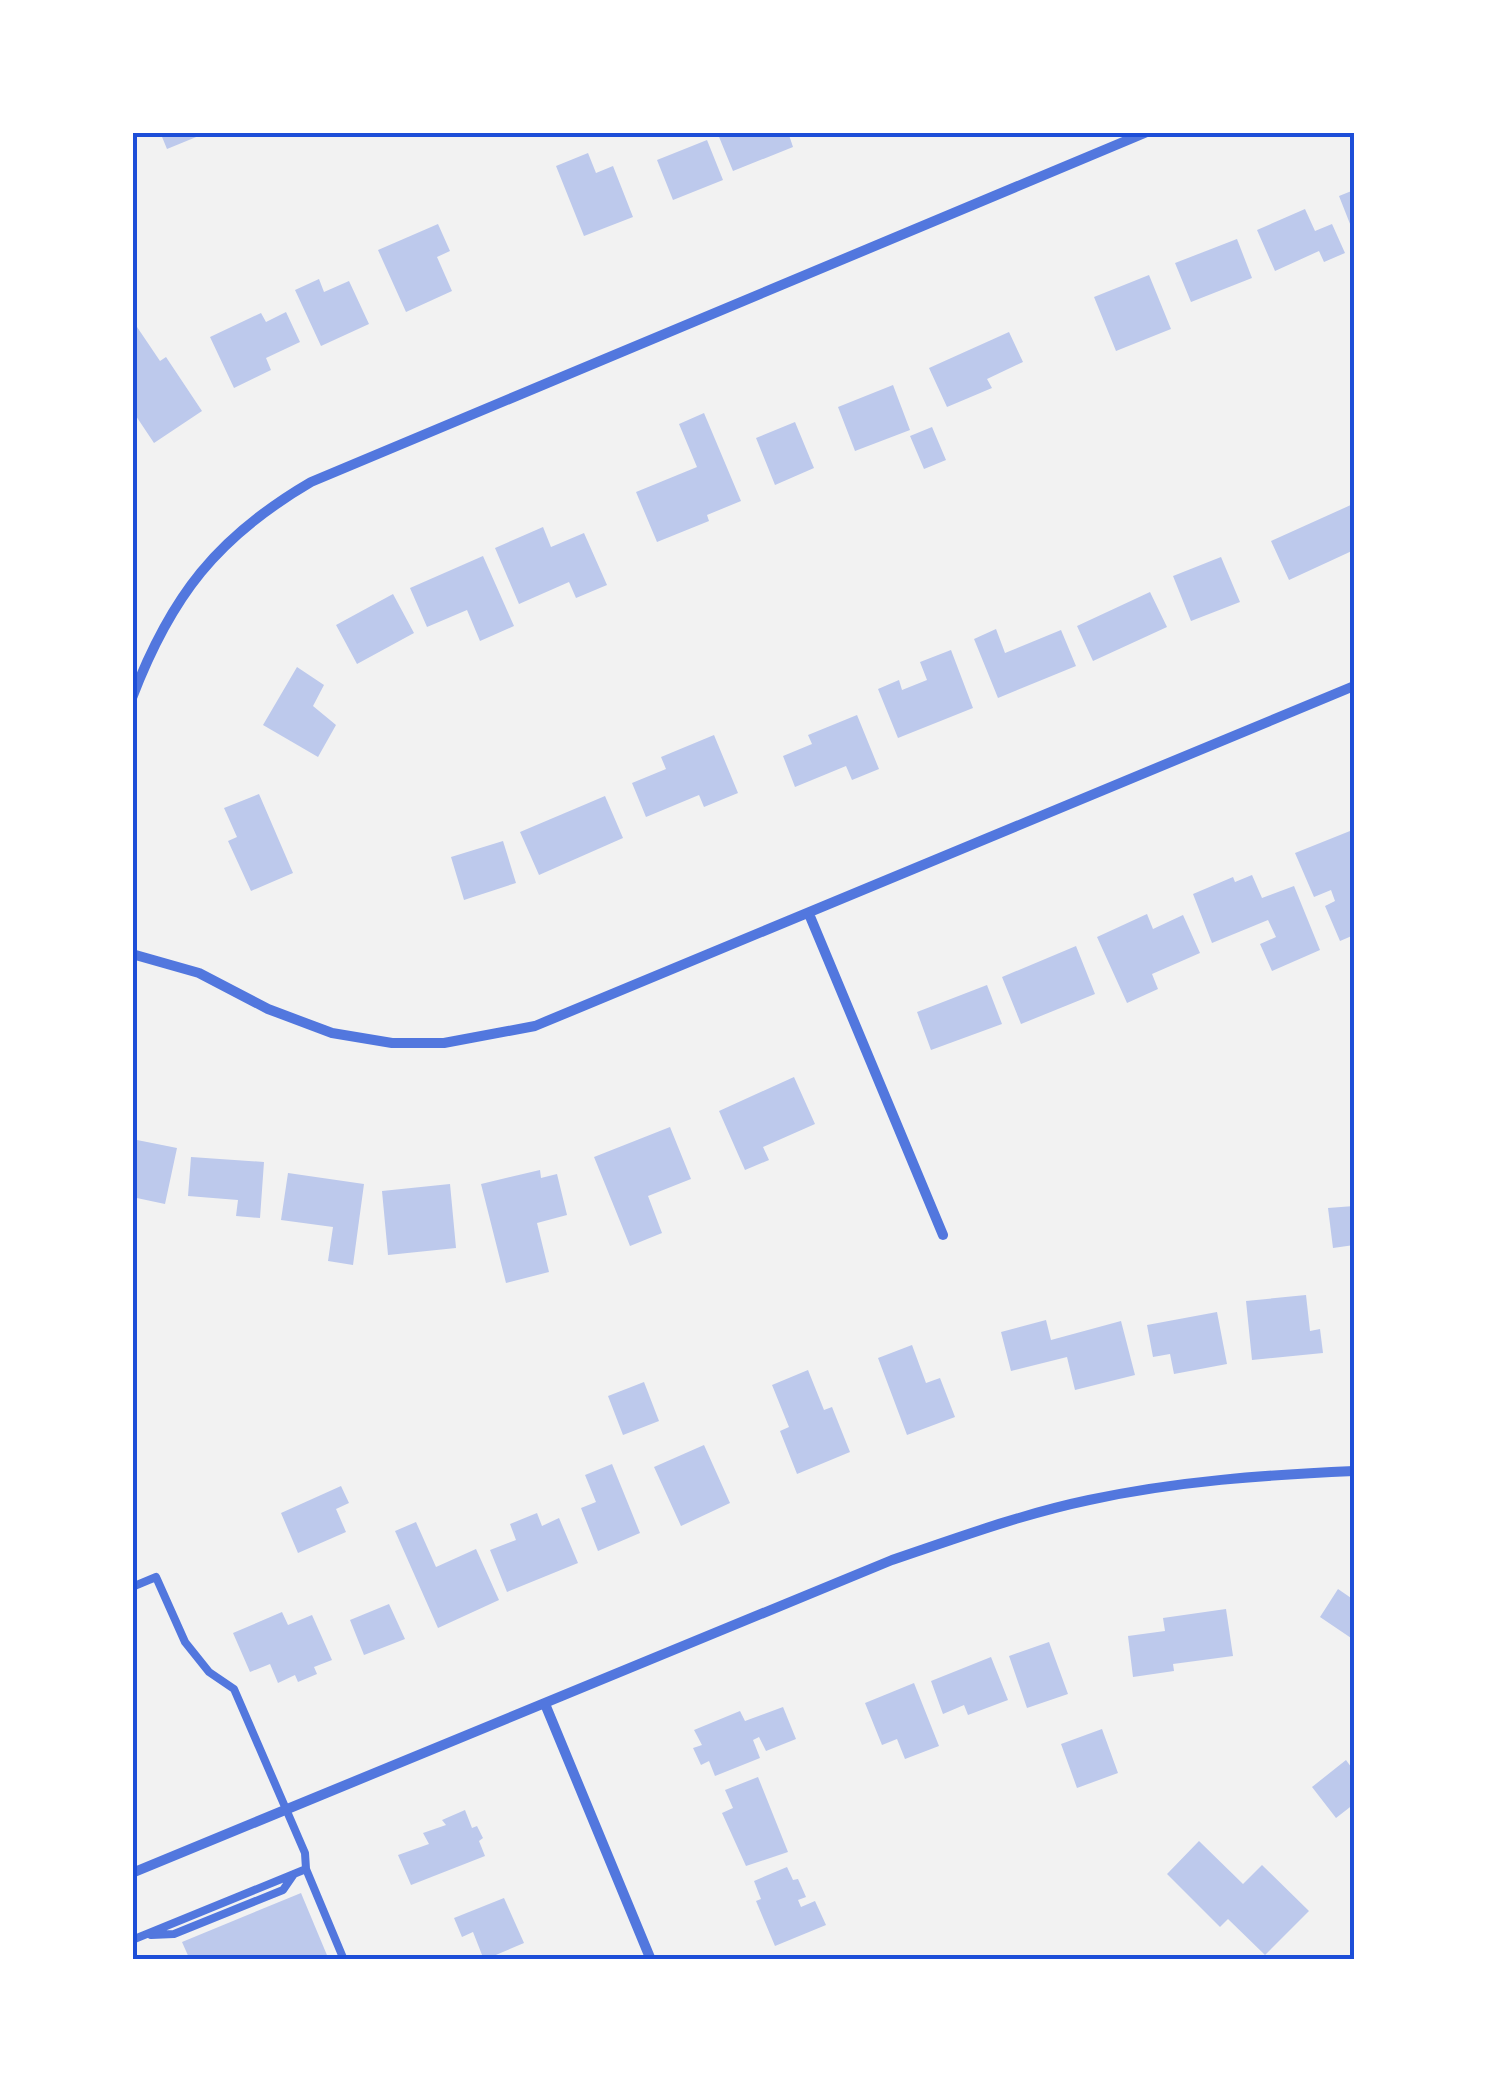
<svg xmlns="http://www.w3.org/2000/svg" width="1487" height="2092" font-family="Cabin,sans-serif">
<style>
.building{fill:#bdc9ec}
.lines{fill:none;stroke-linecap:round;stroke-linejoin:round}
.service{stroke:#5277de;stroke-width:8}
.minor{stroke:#5277de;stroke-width:10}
.neatline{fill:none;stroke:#1d4ed8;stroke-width:4}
</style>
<rect width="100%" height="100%" fill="#f2f2f2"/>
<!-- building -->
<path class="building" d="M160,132H206V133L167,149Z
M717,132H788L793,147L733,171Z
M707,140L723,180L673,200L657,160Z
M588,153L596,173L613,166L633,217L584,236L556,166Z
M1354,190V234L1339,196Z
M1305,209L1315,231L1332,224L1345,253L1324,262L1319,251L1275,271L1257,230Z
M438,224L450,251L437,257L452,291L406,312L378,250Z
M1237,239L1252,278L1191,302L1175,263Z
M1149,275L1171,329L1116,351L1094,297Z
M319,279L324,292L349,281L369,324L321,346L295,290Z
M286,312L300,342L266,358L271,370L234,388L210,337L261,313L266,322Z
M135,324L160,361L166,357L202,411L154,443L132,410Z
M1009,332L1023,362L987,379L992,388L947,407L929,368Z
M893,385L910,430L855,451L838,407Z
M704,413L741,501L707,515L709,521L657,542L636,492L697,467L679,424Z
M795,422L814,468L775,485L756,438Z
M932,427L946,460L924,469L910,436Z
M1353,504L1354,550L1289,580L1271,541Z
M543,527L551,547L584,533L607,585L576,598L569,582L519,604L495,548Z
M483,556L514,626L480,641L467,610L427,627L410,588Z
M1221,557L1240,602L1191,621L1173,576Z
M1150,592L1167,627L1093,661L1077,626Z
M393,594L414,633L357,664L336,625Z
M996,629L1005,653L1061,630L1076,666L998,698L974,639Z
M951,650L973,708L898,738L878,689L899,680L902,690L927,680L920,662Z
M297,667L324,685L313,706L336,725L318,757L263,725Z
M857,715L879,769L852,780L846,766L795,787L783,756L812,744L808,735Z
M714,735L738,793L704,807L699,795L646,817L632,783L666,769L661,757Z
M259,794L293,873L251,891L228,841L237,837L224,808Z
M605,796L623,838L539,875L520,832Z
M1350,831L1354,842V935L1340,941L1325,906L1335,901L1331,890L1314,897L1295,853Z
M503,841L516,883L464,900L451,857Z
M1252,875L1262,898L1294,886L1320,950L1272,971L1260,944L1276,937L1268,920L1212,943L1193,894L1233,877L1235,882Z
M1147,914L1153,929L1183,915L1200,953L1152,974L1158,989L1127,1003L1097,937Z
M1076,946L1095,994L1021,1024L1002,977Z
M987,985L1002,1024L931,1050L917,1012Z
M794,1077L815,1124L763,1147L769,1160L745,1170L719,1111Z
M670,1127L691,1179L648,1196L662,1233L630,1246L594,1157Z
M132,1139L177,1148L165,1204L132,1197Z
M191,1157L264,1162L260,1218L236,1216L238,1200L188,1196Z
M540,1170L541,1178L557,1174L567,1215L537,1223L549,1272L506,1283L481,1184Z
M288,1173L364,1184L353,1265L328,1261L333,1227L281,1220Z
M450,1184L456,1248L388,1255L382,1191Z
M1354,1206V1245L1333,1248L1328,1208Z
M1306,1295L1310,1331L1320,1329L1323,1353L1252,1360L1246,1301Z
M1217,1312L1227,1364L1174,1374L1170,1354L1153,1357L1147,1325Z
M1046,1320L1051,1340L1121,1321L1135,1375L1075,1390L1067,1357L1011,1371L1001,1332Z
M912,1345L926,1383L940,1378L955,1417L907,1435L878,1358Z
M808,1370L824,1410L832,1407L850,1452L797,1474L780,1431L789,1427L772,1385Z
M644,1382L659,1421L623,1435L608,1396Z
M704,1445L730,1503L681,1526L654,1467Z
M612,1464L640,1533L598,1551L581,1508L596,1502L585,1475Z
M341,1486L349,1503L336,1509L346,1532L298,1553L281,1513Z
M537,1513L542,1526L559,1518L578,1563L507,1592L490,1550L516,1540L510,1524Z
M416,1522L436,1567L476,1549L499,1600L438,1628L395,1531Z
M1338,1589L1354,1600V1640L1320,1617Z
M389,1604L405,1639L364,1655L350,1620Z
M1226,1609L1233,1656L1173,1664L1174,1671L1133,1677L1128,1636L1165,1631L1163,1618Z
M282,1612L288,1625L312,1615L332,1660L314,1667L317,1674L298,1682L295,1675L278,1683L270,1664L250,1672L233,1633Z
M1049,1642L1068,1694L1027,1708L1009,1656Z
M991,1657L1008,1700L968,1715L964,1705L943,1714L931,1681Z
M914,1683L939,1746L905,1759L897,1739L882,1745L865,1703Z
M783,1707L796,1739L766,1751L759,1737L753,1740L760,1758L715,1776L709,1761L701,1765L693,1748L702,1745L694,1730L740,1711L745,1721Z
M1102,1729L1118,1773L1077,1788L1061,1744Z
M1346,1760L1354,1771V1804L1336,1818L1312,1787Z
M758,1777L788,1852L746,1866L722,1813L733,1808L725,1790Z
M465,1810L472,1828L477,1826L483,1838L479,1841L485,1856L411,1885L398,1855L429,1844L423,1833L446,1825L442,1820Z
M1199,1841L1243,1884L1262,1865L1309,1911L1265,1955L1228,1919L1220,1927L1167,1874Z
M787,1867L793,1880L798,1879L806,1897L798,1900L801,1907L815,1901L826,1925L775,1946L756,1901L761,1899L754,1881Z
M301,1893L329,1960H190L182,1942Z
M504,1898L524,1943L484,1960L473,1932L462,1937L454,1918Z"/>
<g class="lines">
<!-- service -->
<path class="service" d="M132,1587L156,1577L185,1642L209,1672L234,1689L305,1853L306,1869L132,1940
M306,1869L344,1960
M151,1935L174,1934L283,1890L294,1874"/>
<!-- minor -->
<path class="minor" d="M132,698C171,596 217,537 311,482L1147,132
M809,914L943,1235
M132,954L199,973L268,1009L332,1033L392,1043H444L535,1026L1354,686
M545,1704L651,1960
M132,1873L892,1560C957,1538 1022,1514 1089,1500C1177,1481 1265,1475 1354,1471"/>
</g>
<!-- border -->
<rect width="1487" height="2092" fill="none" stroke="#ffffff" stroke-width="270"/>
<rect x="135" y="135" width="1217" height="1822" class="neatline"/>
</svg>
